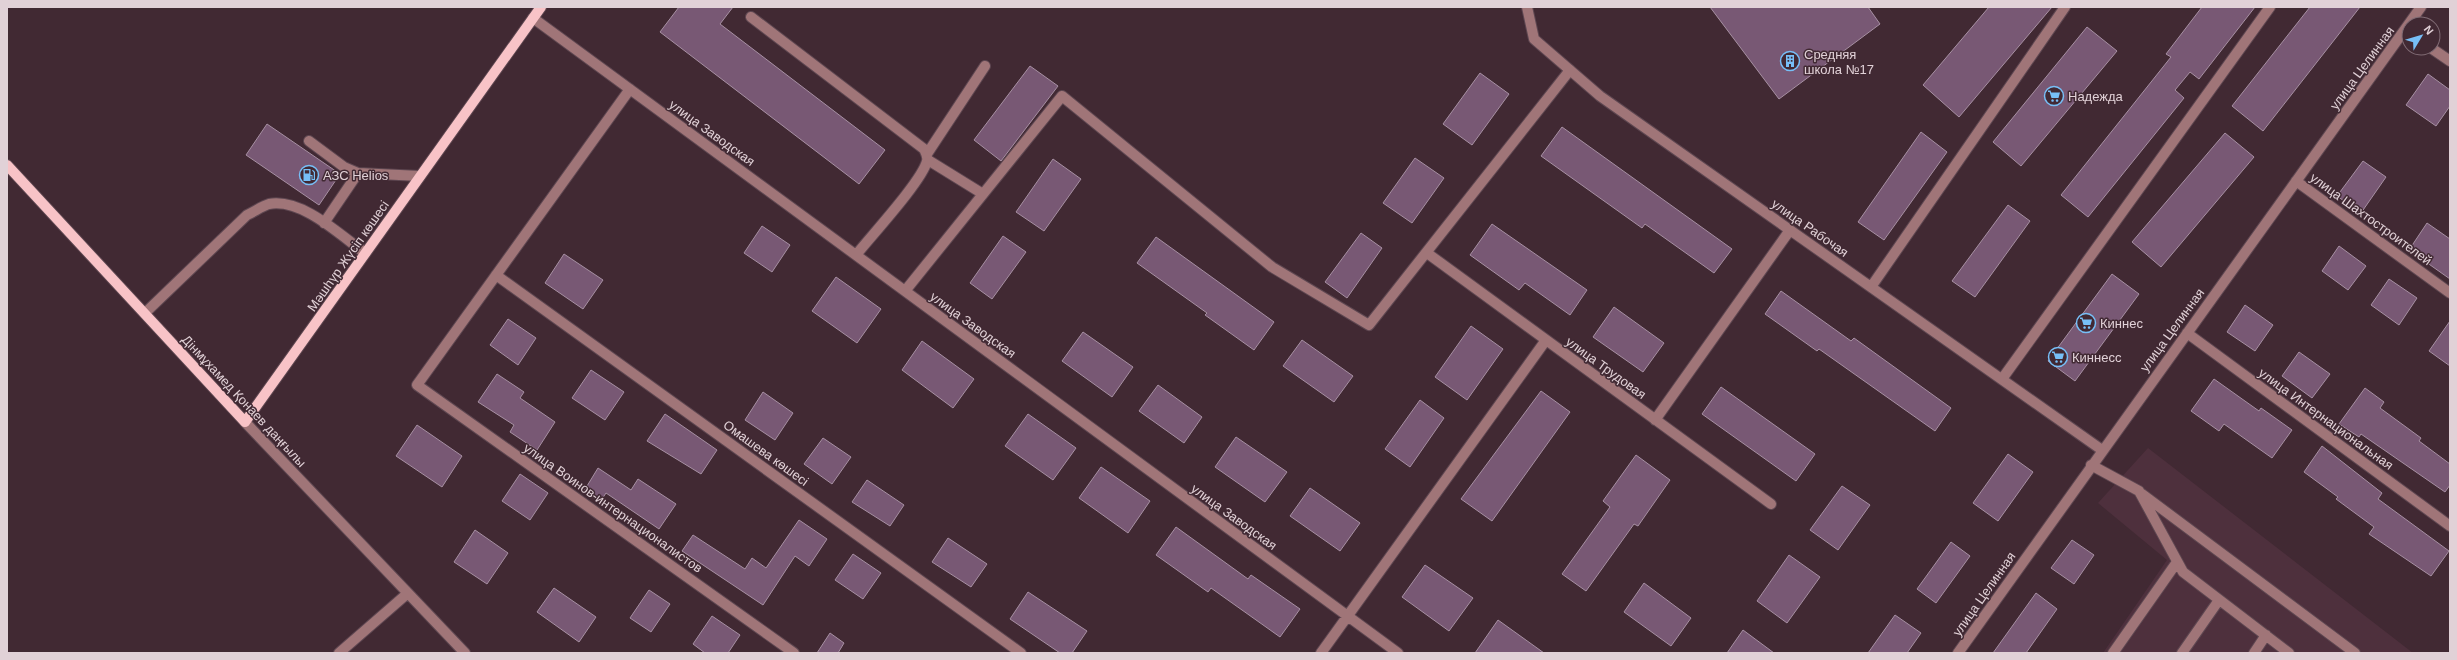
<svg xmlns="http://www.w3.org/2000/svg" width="2457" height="660" font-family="Arial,sans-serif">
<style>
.built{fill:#4e303d}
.building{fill:#785874;stroke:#a790a3}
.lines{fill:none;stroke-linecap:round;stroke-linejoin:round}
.minor-casing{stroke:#5e4751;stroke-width:12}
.major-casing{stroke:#5e4751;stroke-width:12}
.minor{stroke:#a07578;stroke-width:10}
.major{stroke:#f8c3c7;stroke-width:10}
.labels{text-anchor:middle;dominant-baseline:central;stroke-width:3;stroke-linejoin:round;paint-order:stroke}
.poi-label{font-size:13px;fill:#e1d1d7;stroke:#412933;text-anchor:start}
.street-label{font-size:13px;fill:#e1d1d7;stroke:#412933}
</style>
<rect width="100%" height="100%" fill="#412933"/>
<!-- built -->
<path class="built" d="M2148,448L2413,653H2103L2167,560L2098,503Z"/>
<!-- building -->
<path class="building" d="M679,7H733L720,24L885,150L859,184L660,32Z
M1710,7H1868L1880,24L1779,99Z
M1989,7H2052L1959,117L1923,85Z
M2202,7H2255L2199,79L2190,72L2175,90L2184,98L2088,217L2061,195L2171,57L2166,54Z
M2310,7H2360L2263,131L2232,106Z
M2087,27L2117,51L2021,166L1993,142Z
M1030,66L1058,86L1001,161L974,140Z
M1480,73L1509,94L1472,145L1443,124Z
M2428,74L2450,90V106L2436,126L2406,105Z
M267,124L340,174L319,205L246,155Z
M1562,127L1732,249L1714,273L1645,224L1642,228L1541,156Z
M1921,132L1947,152L1884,240L1858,222Z
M2225,133L2254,157L2161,267L2132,242Z
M1415,158L1444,178L1412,223L1383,203Z
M1053,159L1081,179L1044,231L1016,212Z
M2363,161L2386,177L2361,213L2337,196Z
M2008,205L2030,221L1975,297L1952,281Z
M2427,223L2450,239V279L2409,250Z
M1492,224L1587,290L1570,315L1525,283L1519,290L1470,255Z
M762,226L790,245L772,272L744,253Z
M1361,233L1382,248L1347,298L1325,282Z
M1003,236L1026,252L992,299L970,283Z
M1156,237L1274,322L1254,350L1205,315L1207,313L1137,263Z
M2339,246L2366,266L2348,290L2322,271Z
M564,254L603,280L583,309L545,283Z
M2112,274L2139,294L2075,381L2048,361Z
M836,277L881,309L857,343L812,311Z
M2389,279L2417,298L2399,325L2371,305Z
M1781,291L1851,341L1854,338L1951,408L1935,431L1819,349L1817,351L1765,314Z
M2245,305L2273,325L2255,351L2227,332Z
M1614,307L1664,343L1643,372L1593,337Z
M508,319L536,338L518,365L490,345Z
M2450,321V366L2429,351Z
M1471,326L1503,349L1467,400L1435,377Z
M1083,332L1133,367L1112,397L1062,361Z
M1302,340L1353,376L1334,402L1283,366Z
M922,341L974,379L953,408L902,370Z
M2299,352L2330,374L2312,398L2282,376Z
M591,370L624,392L605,420L572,398Z
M497,374L524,392L520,398L555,422L537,450L510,432L514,425L478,402Z
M2214,379L2259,411L2261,408L2292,430L2272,458L2224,424L2219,431L2191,411Z
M1158,385L1202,417L1184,443L1139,411Z
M1721,387L1815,454L1796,481L1702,414Z
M2365,388L2384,402L2380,408L2421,438L2419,441L2450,464V485L2445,492L2361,434L2359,437L2339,424Z
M1541,391L1570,412L1492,521L1461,499Z
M763,392L793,413L775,440L745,420Z
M1420,400L1444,418L1410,467L1385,449Z
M665,414L717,450L701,474L647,441Z
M1028,414L1076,448L1053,480L1005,446Z
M417,425L462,456L442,487L396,456Z
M1236,437L1287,472L1265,502L1215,467Z
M823,438L851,457L832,484L804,464Z
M2322,446L2382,493L2378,499L2449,551L2431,576L2369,534L2374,527L2336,499L2338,497L2304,472Z
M2008,454L2033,472L1998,521L1973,503Z
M1636,455L1670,480L1638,526L1634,524L1586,591L1562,574L1610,507L1603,501Z
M1101,467L1150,501L1128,533L1079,498Z
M598,468L631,490L638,479L676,504L659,529L606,493L600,502L584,491Z
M520,474L548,493L530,520L502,501Z
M867,480L904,505L890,526L852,502Z
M1842,486L1870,505L1838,550L1810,530Z
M1310,488L1360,523L1340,551L1290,516Z
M799,520L827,539L809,566L795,556L763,605L682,551L693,535L745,569L752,558L766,568Z
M1176,527L1248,579L1251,575L1300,609L1280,637L1211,588L1208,592L1156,555Z
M475,530L508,553L487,584L454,562Z
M948,538L987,564L971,587L932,562Z
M2072,540L2094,555L2074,584L2051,568Z
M1951,542L1970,556L1936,603L1917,589Z
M853,554L881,573L863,599L835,580Z
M1789,555L1820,577L1787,623L1757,601Z
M1425,565L1473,598L1449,631L1402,597Z
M1644,583L1691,618L1671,646L1624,612Z
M554,588L596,617L579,642L537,612Z
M649,590L670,604L651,632L630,618Z
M1028,592L1087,631L1072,653H1060L1010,619Z
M2036,593L2057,609L2026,653H1993Z
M1895,615L1921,633L1907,653H1868Z
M712,616L740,635L728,653H705L693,644Z
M1498,620L1544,653H1475Z
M1743,630L1774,653H1727Z
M830,633L844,643L838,653H817Z"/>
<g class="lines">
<defs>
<path id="minor" d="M1527,7L1534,39L1600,96L2102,450
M751,17L924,149C926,153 928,157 927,161C922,181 871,236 856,255
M533,18L1398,653
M2431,48L2450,61
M630,89L417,385L794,653
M309,141L344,167L358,173L420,176
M927,154L985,66
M928,160L983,194
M2296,181L2450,293
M324,223L358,173
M1427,253L1771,504
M496,275L1021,653
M1871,287L2065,7
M905,291L1062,96L1272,267L1369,325L1570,70
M145,313L247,215C254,212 262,206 269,204C302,198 340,235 365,253
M2187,333L2450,526
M2002,379L2270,7
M1655,420L1790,230
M245,422L465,653
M2091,465L2139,491L2183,572L2289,653
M2142,494L2355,653
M339,653L408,593
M1321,653L1546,340
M1958,653L2421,7
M2113,653L2177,562
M2182,653L2219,600
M2254,653L2266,635"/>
<path id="major" d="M7,165L245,422L541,7"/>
</defs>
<!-- minor casing -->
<use href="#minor" class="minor-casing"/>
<!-- major casing -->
<use href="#major" class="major-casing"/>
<!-- minor -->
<use href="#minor" class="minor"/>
<!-- major -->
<use href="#major" class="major"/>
</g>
<!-- icons -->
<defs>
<symbol id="building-ring" viewBox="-11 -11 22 22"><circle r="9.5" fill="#412933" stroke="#77bff7" stroke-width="1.5"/><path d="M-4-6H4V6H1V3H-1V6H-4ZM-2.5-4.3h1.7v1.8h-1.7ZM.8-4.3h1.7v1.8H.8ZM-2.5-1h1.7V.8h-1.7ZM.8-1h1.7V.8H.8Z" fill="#77bff7"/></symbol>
<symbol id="supermarket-ring" viewBox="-11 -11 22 22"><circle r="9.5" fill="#412933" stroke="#77bff7" stroke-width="1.5"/><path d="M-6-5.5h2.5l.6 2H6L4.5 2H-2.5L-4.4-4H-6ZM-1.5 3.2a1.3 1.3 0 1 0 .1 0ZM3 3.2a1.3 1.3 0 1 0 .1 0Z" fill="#77bff7"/></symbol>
<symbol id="fuel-ring" viewBox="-11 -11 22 22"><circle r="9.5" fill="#412933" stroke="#77bff7" stroke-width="1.5"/><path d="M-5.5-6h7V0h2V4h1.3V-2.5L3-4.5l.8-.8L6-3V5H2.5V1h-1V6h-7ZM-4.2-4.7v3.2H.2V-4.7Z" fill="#77bff7"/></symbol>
</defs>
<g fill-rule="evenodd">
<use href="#building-ring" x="1779" y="50" width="22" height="22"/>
<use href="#supermarket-ring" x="2043" y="85" width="22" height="22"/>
<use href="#fuel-ring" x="298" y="164" width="22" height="22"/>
<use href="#supermarket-ring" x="2075" y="312" width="22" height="22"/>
<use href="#supermarket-ring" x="2047" y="346" width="22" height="22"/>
</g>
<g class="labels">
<!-- poi labels -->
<g class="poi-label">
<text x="1804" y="54">Средняя<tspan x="1804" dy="15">школа №17</tspan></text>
<text x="2068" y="96">Надежда</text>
<text x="323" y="175">АЗС Helios</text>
<text x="2100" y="323">Киннес</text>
<text x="2072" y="357">Киннесс</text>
</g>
<!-- street labels -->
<g class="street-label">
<text transform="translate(2362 68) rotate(-54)">улица Целинная</text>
<text transform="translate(712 133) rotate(36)">улица Заводская</text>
<text transform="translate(2371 219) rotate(36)">улица Шахтостроителей</text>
<text transform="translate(1810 228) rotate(35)">улица Рабочая</text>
<text transform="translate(348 256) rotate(-55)">Мәшһүр Жүсіп көшесі</text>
<text transform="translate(973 325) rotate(36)">улица Заводская</text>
<text transform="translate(2172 330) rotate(-54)">улица Целинная</text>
<text transform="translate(1606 368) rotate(36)">улица Трудовая</text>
<text transform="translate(244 401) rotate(47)">Дінмұхамед Қонаев даңғылы</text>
<text transform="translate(2326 419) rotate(36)">улица Интернациональная</text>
<text transform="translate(766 453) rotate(36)">Омашева көшесі</text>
<text transform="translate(613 508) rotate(35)">улица Воинов-интернационалистов</text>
<text transform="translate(1234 517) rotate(36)">улица Заводская</text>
<text transform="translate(1984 594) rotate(-55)">улица Целинная</text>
</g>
</g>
<!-- border -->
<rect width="2457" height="660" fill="none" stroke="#e1d1d7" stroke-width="16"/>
<!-- north arrow -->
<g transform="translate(2421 36) rotate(52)"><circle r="19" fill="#412933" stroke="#816c75"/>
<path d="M0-3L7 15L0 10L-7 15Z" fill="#77bff7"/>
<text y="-6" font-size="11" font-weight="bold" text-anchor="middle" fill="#e1d1d7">N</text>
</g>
</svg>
